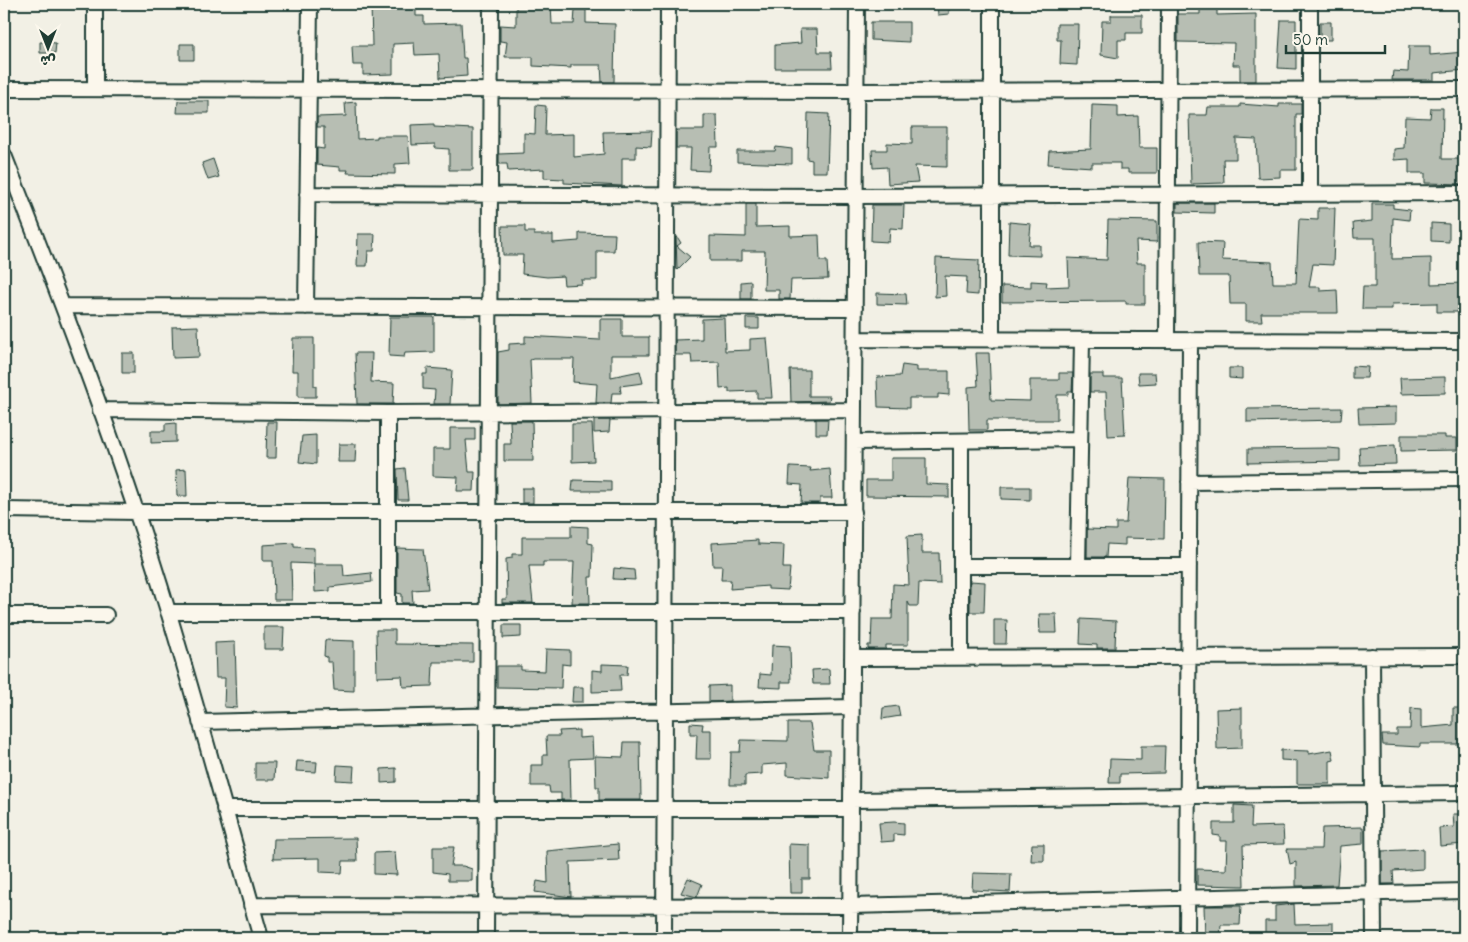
<svg xmlns="http://www.w3.org/2000/svg" width="1468" height="942" font-family="Delius,'Playpen Sans Arabic',sans-serif">
<style>
.building{fill:#b7beb3;stroke:#1f3d34}
.lines{fill:none;stroke-linecap:round;stroke-linejoin:round}
.minor-casing{stroke:#1f3d34;stroke-width:18}
.minor{stroke:#fbf7ec;stroke-width:14}
</style>
<rect width="100%" height="100%" fill="#f2f0e5"/>
<filter id="ink" filterUnits="userSpaceOnUse"><feTurbulence type="fractalNoise" baseFrequency=".02" numOctaves="2"/><feDisplacementMap in="SourceGraphic" scale="10" xChannelSelector="R" yChannelSelector="G"/><feConvolveMatrix kernelMatrix="1 2 1 2 8 2 1 2 1" color-interpolation-filters="sRGB"/></filter>
<g filter="url(#ink)">
<!-- building -->
<path class="building" d="M371,4H416V16H424V24L461,23L463,58H466L467,76L440,78L439,54L415,55L414,43L393,44V74L363,75V65H353L352,46H372Z
M516,4H551L552,24H574L575,10H586V23L615,24L614,82H602L601,65H571V68L533,66V57H505L507,42L500,41V25L516,26Z
M937,4H949V14L938,15Z
M1200,6H1217V15L1256,14V81H1240V65H1233L1234,43L1178,42V14H1200Z
M1111,15H1142V33H1126V40H1118V58L1101,55L1102,21H1111Z
M1281,20H1296V69L1278,68Z
M871,22H909V42L871,40Z
M1320,22H1331V40H1320Z
M1057,24H1078L1077,65L1060,64L1061,40H1057Z
M800,29H817L818,52H831L832,68H775V45L801,43Z
M40,42L56,43L55,53H40Z
M180,44H194V60H180Z
M1409,46H1430V55L1464,52V70L1434,73V80H1392L1393,71L1408,72Z
M178,101H209V113H177Z
M356,102L357,139L377,138V136H408L410,163L395,164V174L347,173L348,170H340V167L317,165V148L324,149V127H317V117L346,116L345,103Z
M1240,104L1279,107V104H1301V114H1296V170H1280V177L1258,178L1256,139L1236,138V159H1223L1224,183L1191,184L1189,115H1207L1208,107H1240Z
M536,105L546,106L545,135L574,134V157L604,154L603,132L652,131L651,147L636,146V158H622V186L564,183V179L544,178V169L508,171L507,164H499V154L524,153V133L535,134Z
M1092,105L1118,106V117L1138,116L1139,148H1157V173H1128V169H1120V163H1092V167L1048,164L1049,151L1091,149Z
M1431,108H1443L1442,159H1464V184L1425,183V173H1409V159L1394,160V149L1404,148L1405,117L1430,118Z
M808,113L829,114L827,172H812V160L807,159Z
M704,115H717L718,147H710L709,171L690,170L691,148H676V130H704Z
M434,124V127L473,129V170H449V149L435,148V144L412,145L411,125Z
M912,127H947V167L915,166L918,182L888,184L887,167L873,168L872,150H887V143L912,144Z
M776,147L792,149V164L737,162V151H775Z
M213,159L219,177L208,180L202,163Z
M1177,203H1214V213L1177,212Z
M746,204H756V227L790,226V236L819,235L820,261H827L828,279L791,280L790,299H779V290H764L765,251H742V261H710V236L746,237Z
M1372,204H1393V208L1410,210L1409,220L1393,218L1392,259L1431,258V284L1464,283V312H1437V303L1392,304V309H1362L1363,287H1375V238H1354L1353,223L1372,221Z
M872,205H904L903,229L890,228L889,242L871,241Z
M1318,208H1335L1333,265L1313,264L1309,287H1320V291L1337,290L1338,313H1261L1262,321H1246V304H1230L1229,276H1199L1198,242L1223,243L1222,260L1272,262L1273,283H1296L1299,219L1318,220Z
M1108,220L1157,221V242L1136,241L1137,263H1145V304H1126V301L1002,302V286L1031,287V281L1047,282L1046,287L1069,286L1068,258L1107,260Z
M1009,222L1031,224L1029,245H1040V256L1008,255Z
M1431,223L1449,224V242L1431,241Z
M502,226H525V232H534V235H553V243L579,241V233L615,234L614,251H597V280H581L582,284L564,285L563,276L547,277L522,274L523,255H503Z
M358,234H375L374,251H368L367,266H357Z
M676,235L681,243L677,246L690,257L677,270Z
M936,258L979,260L978,295L966,294L967,277L945,276L946,296L935,297Z
M751,281V299H741V282Z
M877,293L906,294L907,305L877,304Z
M390,317H434V352L405,353L404,357L389,356Z
M724,318L725,351L750,350V339L767,338L772,398H757V391L729,392V388L720,389L719,362L692,363L691,355H675V340L702,339V319Z
M746,318H759V329H746Z
M600,319H622V337H649V355H611V377L640,371L643,383L620,386L621,393H612L611,403H596L597,384L573,382L574,359H533L530,360L532,403L498,404V352L509,350V344L525,343V336L600,340Z
M198,326L199,357L173,358L172,327Z
M293,338H314V386H316V397H298V371H292Z
M122,353H134V373H122Z
M355,353H372L371,382L394,383L393,404H357Z
M976,353H989L991,400L1030,401V380H1059V373H1073L1072,391H1068V395H1057V420H987V430H969L968,387L978,386Z
M902,365L917,367V371H949V395L938,394V398H909V408L878,407L877,377L900,376Z
M1352,366L1368,367L1367,378H1352Z
M427,368L452,370L450,404H434L435,390L423,389V374H427Z
M1229,368H1242V379L1229,378Z
M790,370H809V396H830L829,401L791,402Z
M1138,373H1155L1156,383L1139,384Z
M1090,374H1103V378H1122L1125,435L1108,436L1106,392H1090Z
M1445,377V393L1401,394L1400,378Z
M1396,407V423L1359,424L1358,408Z
M1342,408L1341,420L1247,422V409Z
M816,419H828L827,434H816Z
M594,420H610L609,432L594,433Z
M510,421H532L533,461H504V444H511Z
M267,422H277L276,458H266Z
M176,423V442L151,443V431H165V424Z
M572,424H592L594,461L572,462Z
M450,428H475V440H466L469,472H475L474,491H457L458,477L433,476V449H450Z
M316,435V464L299,462L302,436Z
M1401,435H1445V438H1457V450L1401,451Z
M339,444H356L355,462H338Z
M1395,445L1396,464L1360,465L1359,447Z
M1328,448L1340,449V461L1248,463V449Z
M891,458H926V484L949,485V497L866,496V480H891Z
M790,467L811,468L810,471L830,469L832,498H820V503H801L802,485L789,484Z
M405,468L408,500H398L397,469Z
M186,469L187,496H177L176,470Z
M1129,478L1165,479L1164,539L1125,538V545L1107,544L1106,557H1087V529L1116,530V523H1126Z
M573,480L611,481V491H572Z
M1001,487H1030V500L1001,499Z
M522,488H533V503H522Z
M571,526L588,527V543L593,544L592,577H589L590,603H572L574,562H543V566H529L533,603H502V599H507L506,559L512,558V554H522V537H571Z
M922,535V553H939L940,584L919,583L918,606H910L908,602V645H886V649H868V645H871L872,619H892L893,584L909,585L907,536Z
M758,540V544L784,545L783,568H790L788,590L768,589V586L730,589L731,580H721L722,566H713L712,543Z
M294,543V547L314,548V564L291,563L292,600H274L273,561H263V545Z
M397,548L423,549L428,589L412,590L413,603H402V594L397,593Z
M314,564H343L344,576L371,573L372,582L330,587V591L315,592Z
M614,568L634,570L635,580L613,579Z
M970,581L985,582L984,612H970Z
M1039,614H1056L1057,633H1040Z
M1081,619L1116,621L1115,648H1097V645L1080,644Z
M994,620H1007L1006,644H994Z
M503,625H521V637L503,638Z
M264,627H284L283,649H264Z
M376,630H395V644L473,645V662H433L432,686L403,687L402,676L377,677Z
M325,640L354,641V691L334,690L332,662H327V657L324,656Z
M235,642L237,708L224,707L225,678H216L215,643Z
M772,645L790,646L791,682H781V688L759,687L760,674L771,675Z
M546,649L570,650V665L562,664L561,688L497,687V666H521V670L545,671Z
M602,664L628,665L627,675H620L621,691L592,692V670L602,671Z
M829,669L830,684H813L812,670Z
M730,685V701L709,702V686Z
M573,687H583V702H572Z
M898,706L900,716L882,719L883,708Z
M1242,708V748L1217,749L1216,709Z
M1411,708L1421,709V728L1453,725V708H1464L1463,744H1420V747L1383,745L1382,735H1397V729H1410Z
M690,723L703,724L702,730H711V759H696L697,734H690Z
M788,723H810L814,750H829V778L787,775V763L762,765V774L745,775V785H730L731,752H740L741,740L788,741Z
M579,730V738L592,737L593,758L570,759L571,800H561V793H550L549,786H531V765H543V755H547L546,736H560L559,731Z
M624,742H640L641,800H599V787H596L595,756L623,757Z
M1141,746H1165L1164,773L1120,774V783H1109L1110,759L1141,760Z
M1281,750L1309,751V754L1332,750L1334,760L1330,761V784H1297V761L1281,760Z
M297,761L317,762L316,772L296,771Z
M255,763H275L274,780H255Z
M337,765L354,766L353,781L336,780Z
M396,768V782L381,783V769Z
M1234,805L1252,806L1251,827L1283,826L1284,844L1243,845L1244,886L1197,885V869L1226,870L1227,841H1220V836L1213,835V823H1234Z
M1453,814H1464V844L1440,846L1439,828L1454,827Z
M894,822L904,823V835L894,834V841L881,842L879,823Z
M1363,827V844L1340,846L1337,885L1296,886V862L1290,864L1287,849H1321L1322,828Z
M356,838L357,861H343L342,873L320,872V858L273,859L274,839Z
M618,844L619,860L570,862L571,897L535,892L537,881L548,883L547,851Z
M789,844L810,845V879H802V893H790Z
M1032,844H1044V861H1031Z
M433,847H454L451,866H463L472,869V881H448V874L433,872Z
M1423,849V869L1393,871L1394,884H1382V851Z
M395,852L397,875L374,874V853Z
M973,873L1011,874L1010,892L972,890Z
M688,878L702,884L697,897L681,893Z
M1294,904L1295,924L1333,923V938H1265V921H1275V906Z
M1204,906H1241L1240,925H1221L1220,938H1205Z"/>
<g class="lines">
<defs>
<path id="minor" d="M95,4V89
M1310,4V194
M4,89L856,91L1464,89
M4,155C63,305 121,456 168,611C201,719 230,829 261,938
M307,194L856,196L1464,193
M63,306L855,308
M306,307L310,4
M855,339L1464,341
M992,340V4
M1167,340L1169,4
M100,410L388,413L854,410
M388,413V612
M961,441V657
M854,442L1080,439
M1189,482L1464,479
M4,510L136,512H854
M961,566H1189
M1078,566L1082,340
M168,612H853
M4,615H106
M1372,656L1374,938
M852,658L1464,656
M200,722L852,707
M851,800L1464,793
M224,809H851
M251,905L850,906L1464,891
M486,938L491,4
M664,938L668,4
M850,938L857,4
M1187,938L1190,340"/>
</defs>
<!-- minor casing -->
<use href="#minor" class="minor-casing"/>
<!-- minor -->
<use href="#minor" class="minor"/>
</g>
</g>
<!-- margin -->
<rect width="1468" height="942" fill="none" stroke="#fbf7ec" stroke-width="20"/>
<rect x="10" y="10" width="1448" height="922" fill="none" stroke="#1f3d34" stroke-width="2" filter="url(#ink)"/>
<!-- north arrow -->
<g transform="translate(48 48) rotate(180)" stroke="#fbf7ec" stroke-width="4" paint-order="stroke">
<path d="M0-4L9 19L0 12L-9 19Z" fill="#1f3d34"/>
<text y="-8" font-size="14" font-weight="bold" text-anchor="middle" fill="#1f3d34">ش</text>
</g>
<!-- scale -->
<path d="M1286 45v8h99v-8" fill="none" stroke="#1f3d34" stroke-width="2.5"/>
<text x="1293" y="45" font-size="15" fill="#1f3d34" stroke="#fbf7ec" stroke-width="4" paint-order="stroke">50 m</text>
</svg>
